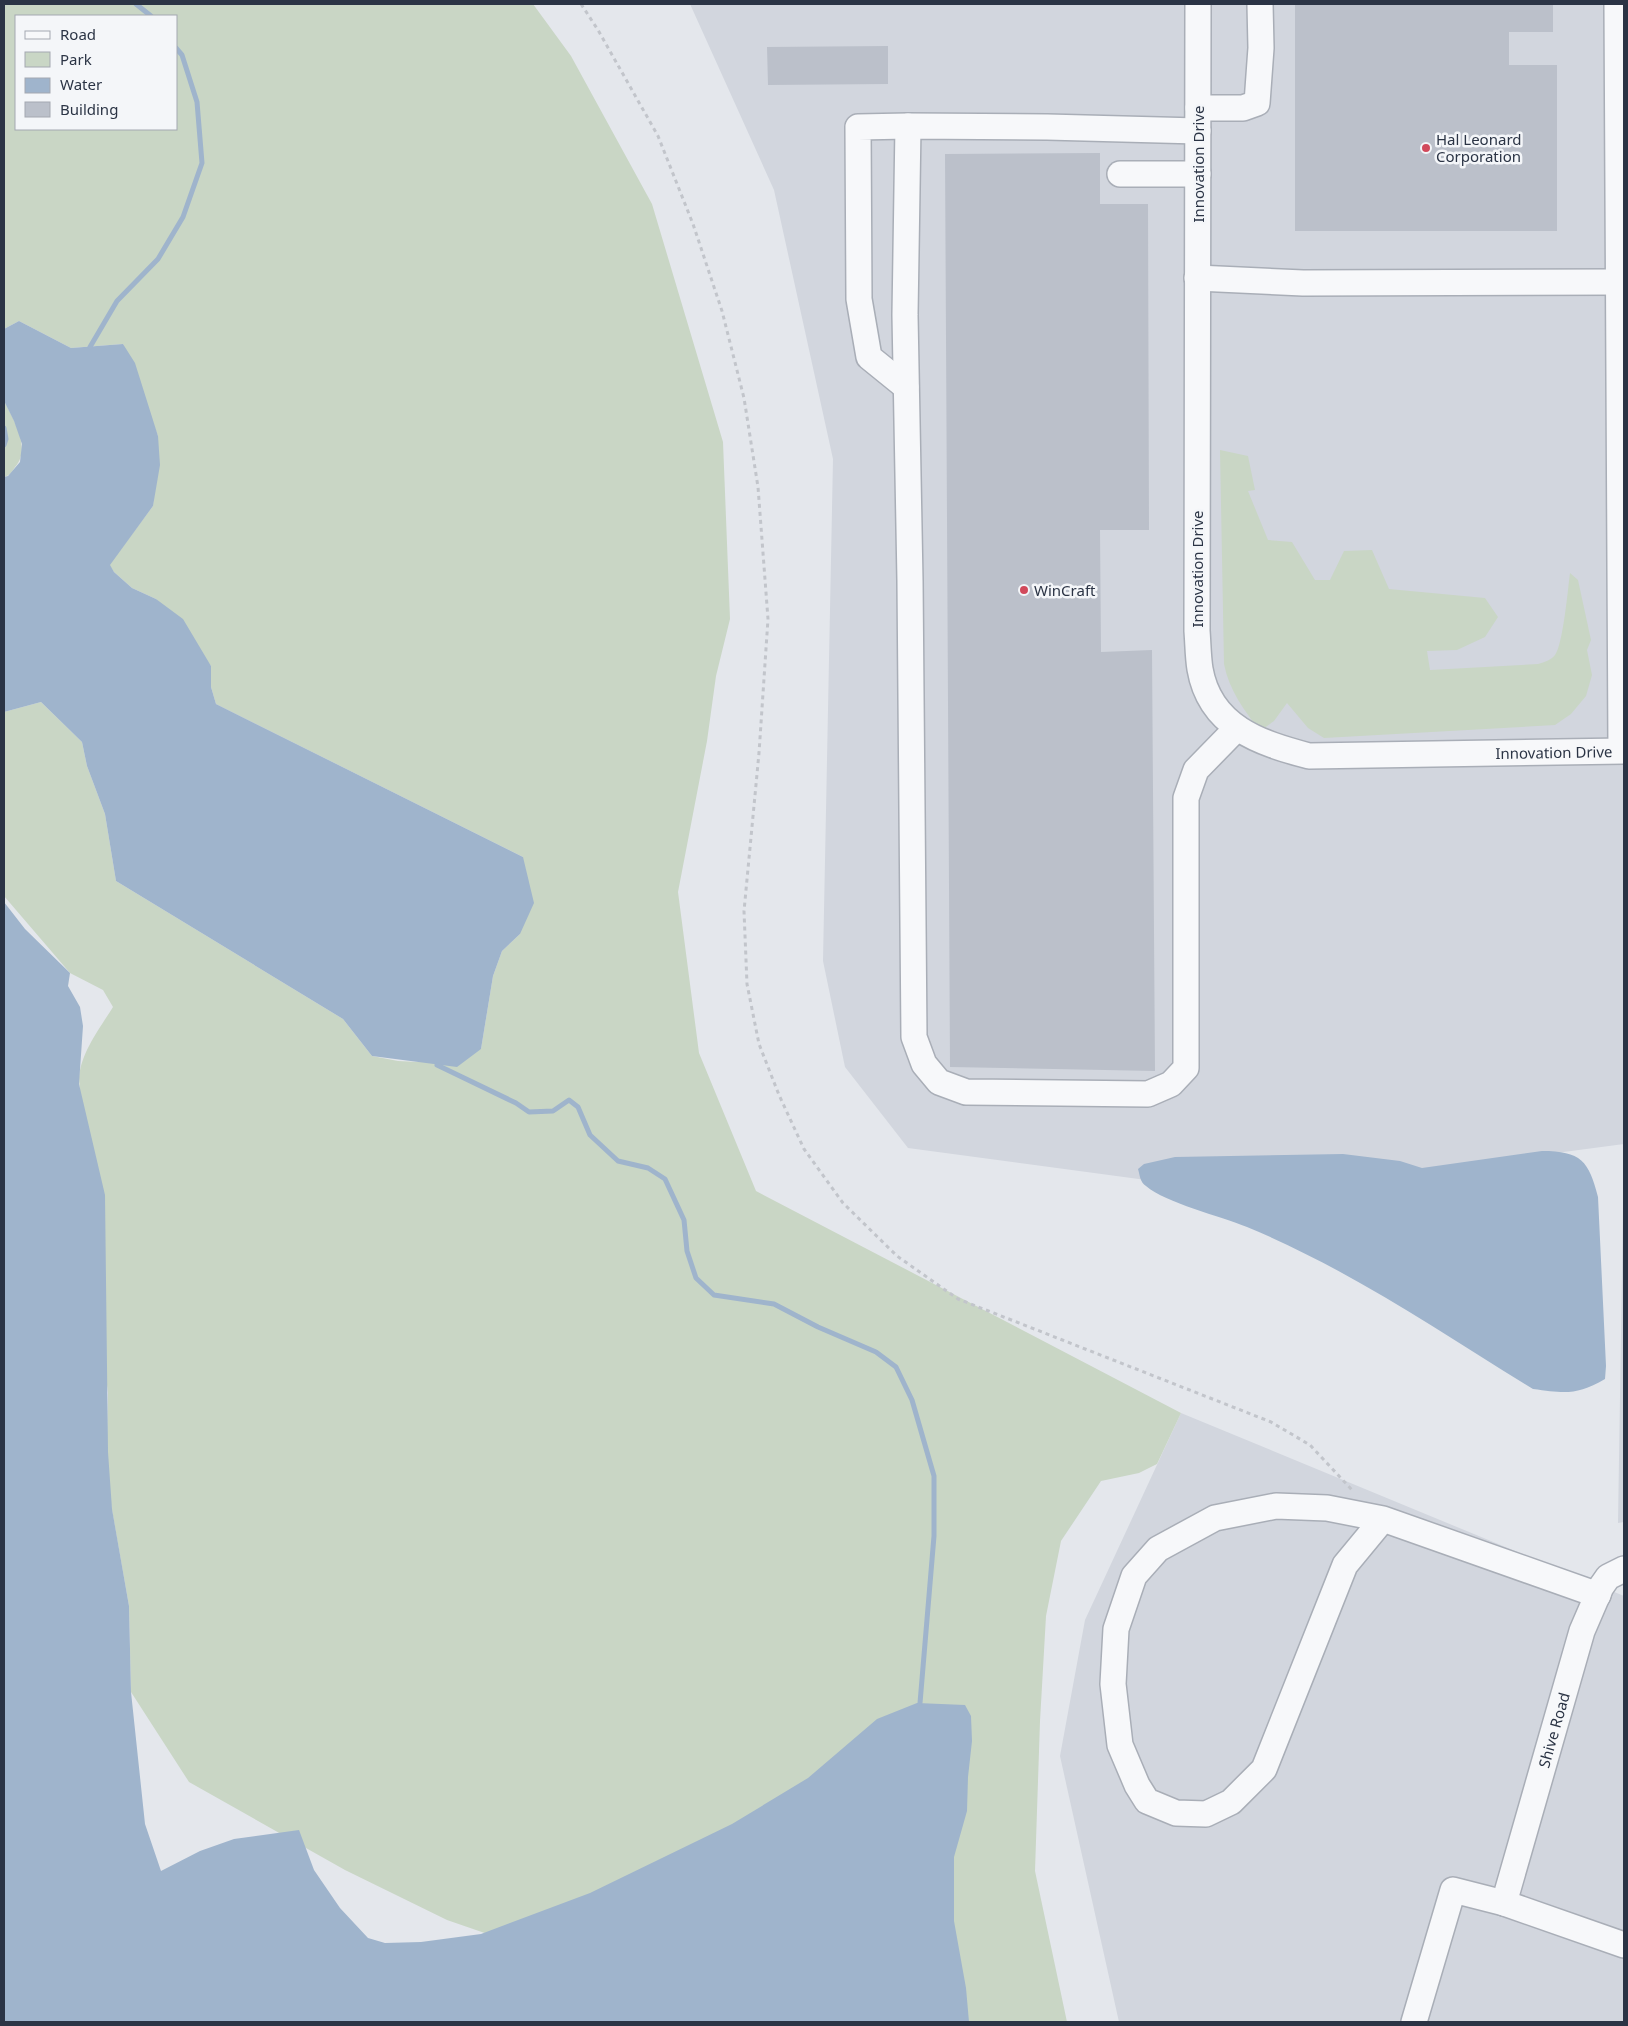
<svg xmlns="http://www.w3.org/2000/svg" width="1628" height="2026" font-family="'Noto Sans',sans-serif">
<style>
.built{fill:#d2d6de}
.green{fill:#c9d6c5;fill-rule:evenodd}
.water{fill:#9fb4cc}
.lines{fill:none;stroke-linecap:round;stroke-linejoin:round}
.stream{stroke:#9fb4cc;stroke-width:5}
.building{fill:#bbc0ca}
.minor-casing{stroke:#a9aeb7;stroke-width:28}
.path{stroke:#c2c5cb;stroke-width:3;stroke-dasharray:4 4;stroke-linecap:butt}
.minor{stroke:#f7f8fa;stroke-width:25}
.poi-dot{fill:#d1495b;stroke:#f4f6f9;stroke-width:2}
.labels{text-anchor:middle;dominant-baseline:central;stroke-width:5;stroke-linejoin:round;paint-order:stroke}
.poi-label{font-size:15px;fill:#2b3445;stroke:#f4f6f9;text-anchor:start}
.street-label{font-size:15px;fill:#2b3445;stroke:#f4f6f9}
</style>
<rect width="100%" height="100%" fill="#e4e7ec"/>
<!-- built -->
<path class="built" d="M690,4H1624V1522L1618,1523L1624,1144L1270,1191L1161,1182L908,1148L845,1067L823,961L833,459L774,190Z
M1181,1413L1624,1596V2022H1119L1060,1756L1085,1620Z"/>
<!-- green -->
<path class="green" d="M4,4H533L571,56L652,204L723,442L730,619L716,676L707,741L678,892L699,1053L756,1191L1181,1413L1157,1464L1139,1473L1101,1481L1061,1541L1046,1616L1040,1721L1035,1871L1067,2022H527L522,1946L447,1920L345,1870L189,1782L131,1692L129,1606L106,1476L108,1393L89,1239L79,1078C81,1052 100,1028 113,1007L103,990L70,973L4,896V712L41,702L82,742L87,766L105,814L116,881L343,1019L372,1056L398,1061L418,1062L481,1049L493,976L502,951L520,934L523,857L216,704L211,687V666L156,599L132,588L114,572L109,565L153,506L158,436L123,344L71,348L19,321L4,329ZM16,16H176V129H16Z
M4,401C13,419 32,448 15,467C12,472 9,476 4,477Z
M1220,450L1248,456L1255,490L1248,491L1268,540L1292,542L1315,580H1330L1344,551L1372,550L1389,589L1485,598L1498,617L1485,637L1457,650L1427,651L1430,670L1538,664C1545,662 1551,660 1555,655C1563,645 1568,588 1570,573L1578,580L1591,640L1587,650L1592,675L1586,696L1571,714L1555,725L1324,738L1308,728L1287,703L1274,721L1260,731C1244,710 1229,690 1224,664Z"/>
<!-- water -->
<path class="water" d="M19,321L71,348L123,344L135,363L158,436L160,465L153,506L110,565L114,572L132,588L156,599L183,619L211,666V687L216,704L523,857L534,903L520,934L502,951L493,976L481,1049L457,1067L372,1056L343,1019L116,881L105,814L87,766L82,742L41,702L4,712V477L8,476L20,462L22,444L14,421L4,401V329Z
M4,902L25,929L70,973L68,986L80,1007L83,1026L79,1084L105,1195L108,1452L112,1509L129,1606L131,1692L145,1824L161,1871L200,1851L234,1839L299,1830L314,1870L340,1908L368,1938L385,1943L421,1942L481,1934L590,1893L732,1824L808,1778L877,1719L917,1703L965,1705L971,1716L972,1741L968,1777L967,1811L954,1857V1921L966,1988L969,2022H4Z
M1542,1151C1581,1151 1589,1161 1598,1197L1606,1366L1605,1379C1576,1396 1564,1393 1533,1389C1440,1332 1349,1269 1247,1227C1220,1216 1166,1203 1146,1186C1140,1182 1140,1176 1138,1169L1144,1164L1175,1157L1343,1154L1400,1161L1422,1168Z"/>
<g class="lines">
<!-- stream -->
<path class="stream" d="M136,4L151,16
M90,347L117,301L158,259L183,217L202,163L197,102L182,55L176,48
M4,428L6,439L4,445
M437,1065L516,1103L529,1112L553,1111L569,1100L578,1107L590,1135L618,1161L648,1168L665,1179L684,1220L687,1251L696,1278L714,1295L774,1304L818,1327L876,1352L896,1367L912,1400L934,1476V1536L920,1703"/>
</g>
<!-- building -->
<path class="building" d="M1295,4H1553V32H1509V65H1557V231H1295Z
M888,46V84L768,85L767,47Z
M1100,153V204H1148L1149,530H1100L1101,652L1152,650L1155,1071L950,1067L945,154Z"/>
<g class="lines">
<defs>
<g id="minor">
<path id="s1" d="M1198,4L1197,631C1198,643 1198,657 1200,669C1210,727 1260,743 1309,756L1624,751"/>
<path d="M1617,4L1621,750"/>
<path d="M1198,108H1243L1257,103L1261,48L1260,4"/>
<path d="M1198,131L1047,127L908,126L905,315L910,581L914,1037L924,1064L939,1082L966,1092L1148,1094L1171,1084L1186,1068V798L1196,770L1237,728"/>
<path d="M1120,174H1198"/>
<path d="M1197,278L1303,283L1619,282"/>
<path d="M906,387L869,357L859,299L858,127L908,126"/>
<path d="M1383,1519L1345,1565L1264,1769L1231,1802L1206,1814L1176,1813L1147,1801L1137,1785L1120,1745L1113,1684L1116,1629L1134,1576L1158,1549L1215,1518L1276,1506L1327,1508L1383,1519L1598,1595"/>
<path id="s2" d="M1504,1903L1582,1631L1601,1587L1608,1577L1624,1569"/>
<path d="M1414,2022L1453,1890L1504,1903L1624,1945"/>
</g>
</defs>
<!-- minor casing -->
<use href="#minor" class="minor-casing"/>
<!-- path -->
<path class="path" d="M581,4L598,30L658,136L693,224L722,311L744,398L758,487L768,619L759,753L744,911L747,984L759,1044L779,1095L804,1149L843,1203L897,1256L958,1299L1271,1422L1310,1445L1353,1491"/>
<!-- minor -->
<use href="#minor" class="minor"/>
</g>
<!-- markers -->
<g class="poi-dot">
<circle cx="1426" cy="148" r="5"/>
<circle cx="1024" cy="590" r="5"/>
</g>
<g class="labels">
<!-- poi labels -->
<g class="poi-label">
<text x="1436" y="139">Hal Leonard<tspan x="1436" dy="17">Corporation</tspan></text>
<text x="1034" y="590">WinCraft</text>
</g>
<!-- street labels -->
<g class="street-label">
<text transform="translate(1198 164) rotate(-90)">Innovation Drive</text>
<text transform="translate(1197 569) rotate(-90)">Innovation Drive</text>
<text stroke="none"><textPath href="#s1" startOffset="1059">Innovation Drive</textPath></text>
<text stroke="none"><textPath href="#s2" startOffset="180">Shive Road</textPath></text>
</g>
</g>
<!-- border -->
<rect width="1628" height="2026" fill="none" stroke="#2b3445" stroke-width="10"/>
<!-- legend -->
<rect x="15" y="15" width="162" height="115" fill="#f4f6f9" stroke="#a4a8b1"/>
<rect x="25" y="31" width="25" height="8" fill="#f7f8fa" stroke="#a4a8b1"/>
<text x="60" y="40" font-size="15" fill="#2b3445">Road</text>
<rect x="25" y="52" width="25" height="15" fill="#c9d6c5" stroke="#a4a8b1"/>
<text x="60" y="65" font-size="15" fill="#2b3445">Park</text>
<rect x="25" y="78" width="25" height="15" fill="#9fb4cc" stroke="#a4a8b1"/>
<text x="60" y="90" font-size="15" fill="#2b3445">Water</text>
<rect x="25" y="102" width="25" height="15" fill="#bbc0ca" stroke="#a4a8b1"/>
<text x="60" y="115" font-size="15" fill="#2b3445">Building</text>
</svg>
